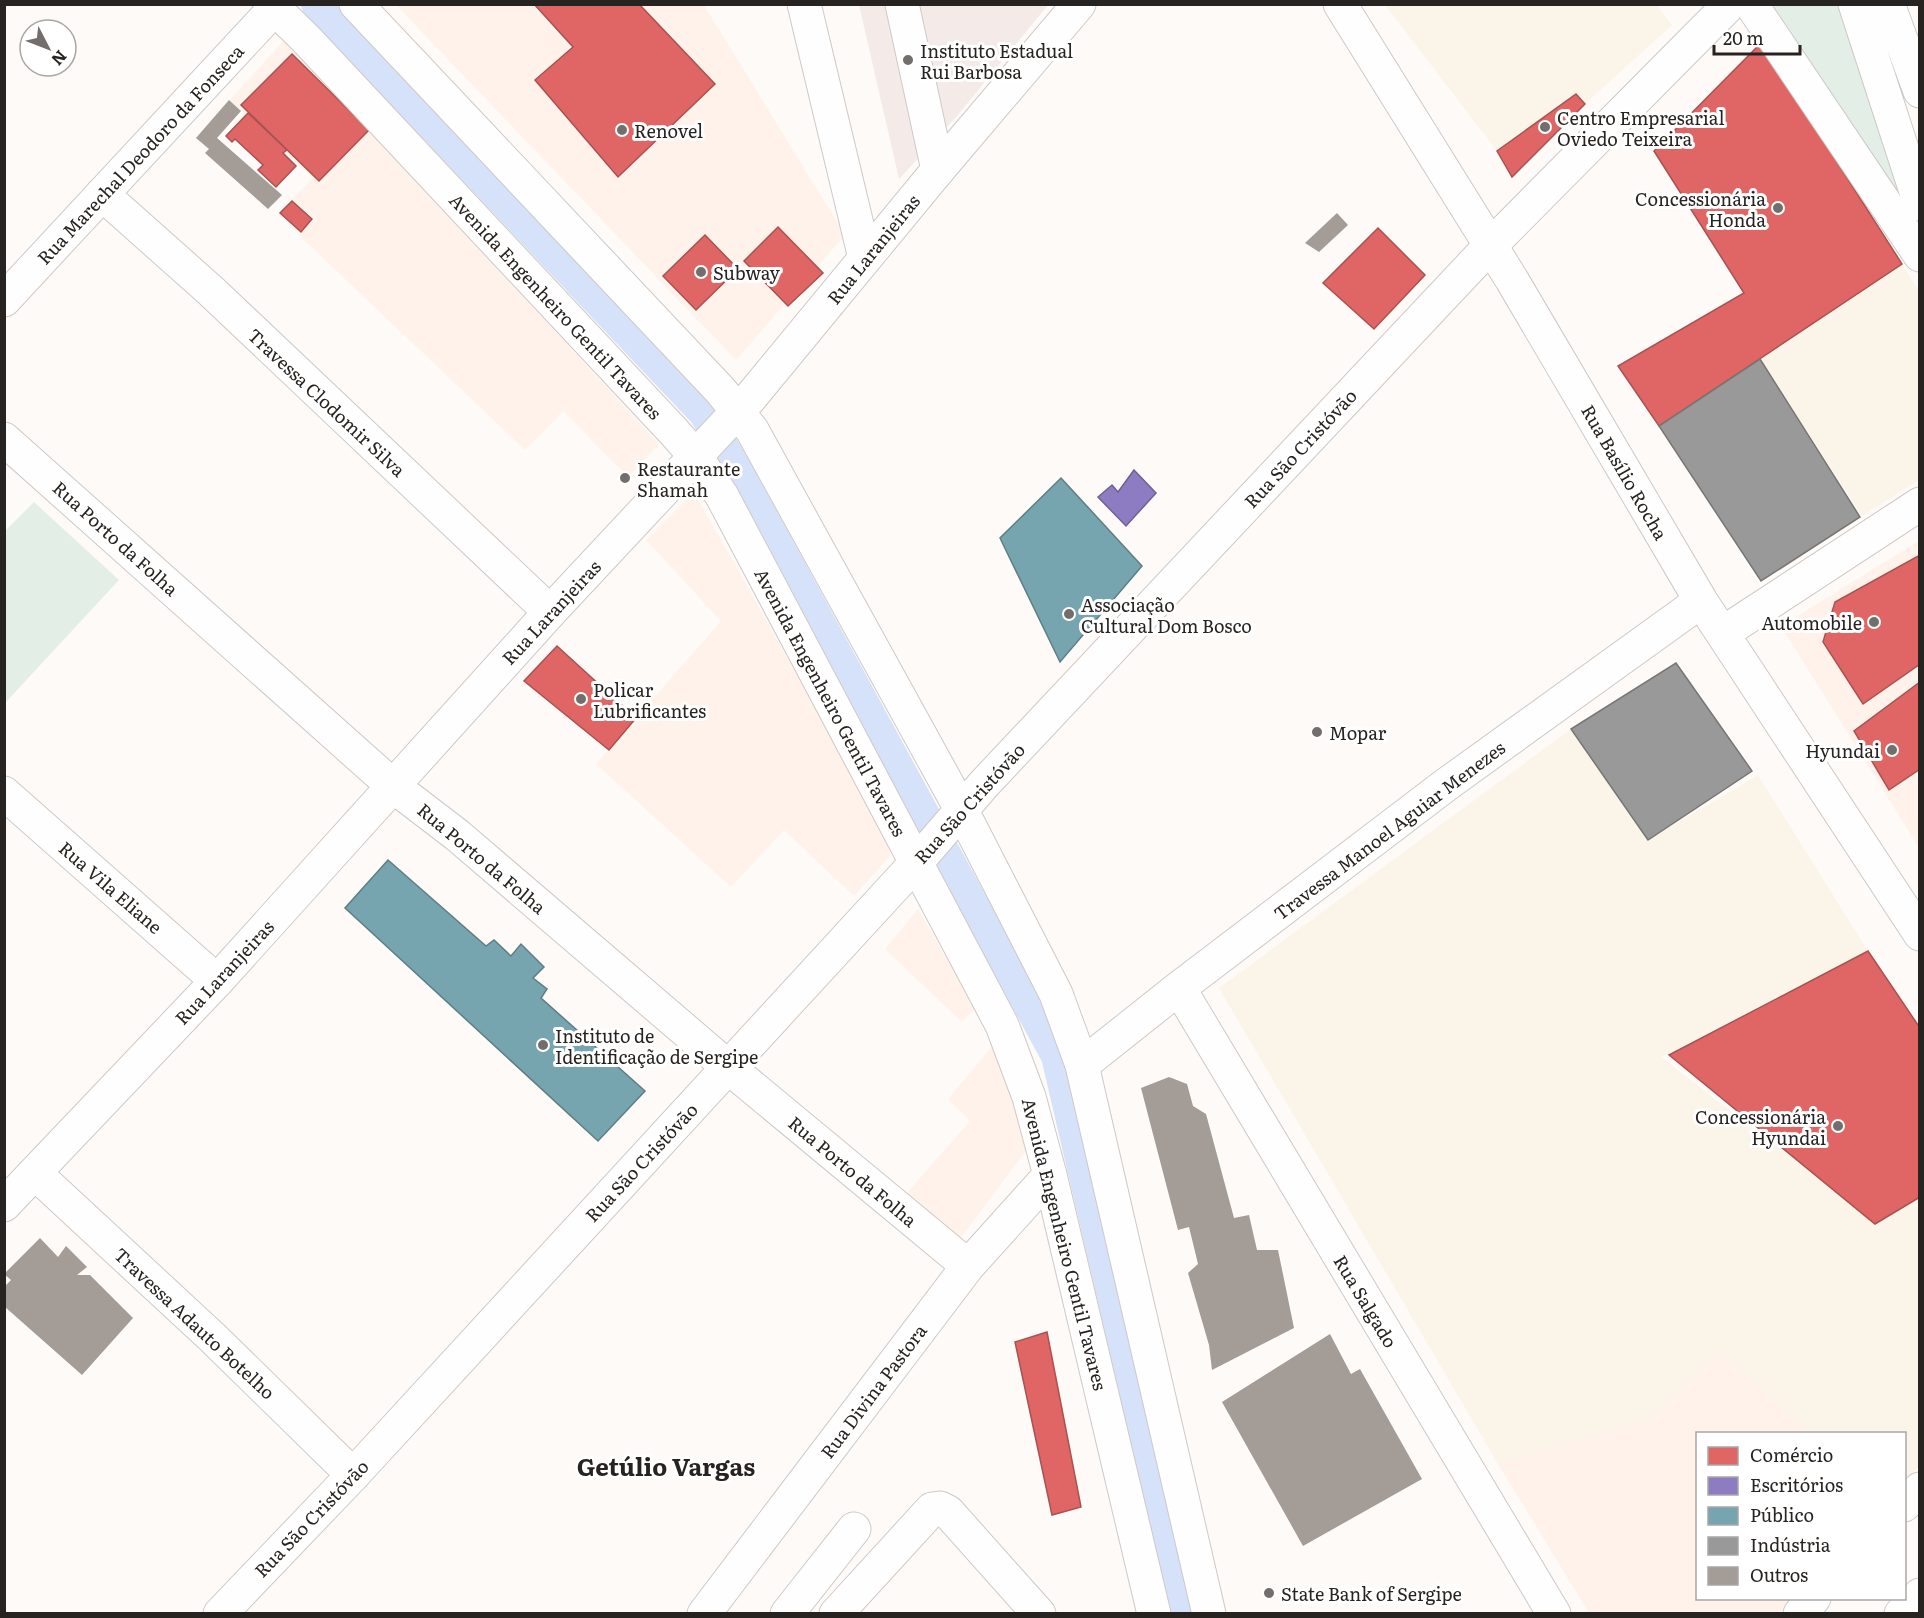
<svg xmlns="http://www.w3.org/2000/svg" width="1924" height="1618" font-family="Literata,serif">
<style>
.built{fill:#fef2ea}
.industrial{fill:#fbf4e8}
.education{fill:#f4ebe8}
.green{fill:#e3efe6}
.shops{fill:#e06666;stroke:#a85251;stroke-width:1.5}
.offices{fill:#8e7cc3;stroke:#6f6192;stroke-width:1.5}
.public{fill:#76a5af;stroke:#5e7e84;stroke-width:1.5}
.industry{fill:#999;stroke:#777675;stroke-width:1.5}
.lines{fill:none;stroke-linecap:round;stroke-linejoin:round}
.canal{stroke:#d6e2f9;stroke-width:30}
.building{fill:#a39c97}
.minor-casing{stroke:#cdc9c7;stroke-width:35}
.major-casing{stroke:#cdc9c7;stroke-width:35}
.minor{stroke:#fffefe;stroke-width:33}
.major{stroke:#fffefe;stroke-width:33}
.poi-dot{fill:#726e6c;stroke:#fff;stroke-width:2}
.labels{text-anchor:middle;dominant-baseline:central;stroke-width:6;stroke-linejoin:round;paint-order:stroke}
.poi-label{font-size:18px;fill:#272320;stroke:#fff;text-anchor:start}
.street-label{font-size:18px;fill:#272320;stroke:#fff}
.district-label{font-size:24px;font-weight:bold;fill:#272320;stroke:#fff}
</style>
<rect width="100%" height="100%" fill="#fdfaf8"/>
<!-- built -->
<path class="built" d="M396,5H704L845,235L736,360Z
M285,39L659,444L628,477L563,411L525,450L299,235L315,219L291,200L313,178L230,100Z
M694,492L889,839L890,856L854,896L784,830L731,887L596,764L721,621L646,540Z
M1919,541V848L1781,626Z
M918,909L975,1008L962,1022L885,949Z
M994,1044L1028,1148L959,1240L907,1193L970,1121L948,1099Z
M1720,1350L1810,1433L1698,1434V1598L1794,1599L1779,1613H1589L1498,1464L1652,1417Z"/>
<!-- industrial -->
<path class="industrial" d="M1385,5H1657L1672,25L1585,104L1575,94L1497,151Z
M1902,264L1919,291V480L1862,516L1760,359Z
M1571,729L1648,840L1758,775L1868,951L1661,1057L1875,1223L1919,1197V1466L1905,1482L1904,1434L1810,1433L1720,1350L1652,1417L1498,1464L1219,988Z"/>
<!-- education -->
<path class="education" d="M859,5H1048L957,116L899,179Z"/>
<!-- green -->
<path class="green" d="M1776,5H1843L1919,235L1771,9Z
M34,502L119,580L5,703V531Z"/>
<!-- shops -->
<path class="shops" d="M534,4H639L715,84L618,177L535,80L573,47Z
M1761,43L1902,264L1659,426L1618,366L1744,293L1654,151Z
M292,54L369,130L319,181L241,105Z
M1576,94L1585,104L1512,177L1497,151Z
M248,113L287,150L283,153L296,166L276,187L258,170L263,165L235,139L232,142L226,136Z
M292,201L312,219L301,232L280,213Z
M778,227L823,273L788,306L744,261Z
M1378,228L1425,275L1374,329L1323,283Z
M705,235L738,269L696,310L663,276Z
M1920,555V664L1863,704L1823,642L1835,602Z
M557,646L636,718L609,750L524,681Z
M1920,682V769L1889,790L1854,731Z
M1868,951L1920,1028V1197L1875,1224L1669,1055Z
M1047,1332L1081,1507L1052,1515L1015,1342Z"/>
<!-- offices -->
<path class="offices" d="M1134,470L1156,493L1126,526L1098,497L1112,485L1118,492Z"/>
<!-- public -->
<path class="public" d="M1061,478L1142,566L1060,662L1000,538Z
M388,860L486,946L494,940L511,956L521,944L544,967L533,978L547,989L541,998L645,1091L598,1141L345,908Z"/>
<!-- industry -->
<path class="industry" d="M1760,359L1860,517L1761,581L1659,426Z
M1676,663L1752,771L1648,840L1571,729Z"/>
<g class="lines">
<!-- canal -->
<path class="canal" d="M316,4L704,414L737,469L1056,1056L1186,1614"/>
</g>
<!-- building -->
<path class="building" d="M229,100L241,111L217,138L282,195L268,209L205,153L209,149L196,138Z
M1337,213L1348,225L1319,252L1305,243Z
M1169,1077L1187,1084L1193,1106L1206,1114L1234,1218L1249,1215L1257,1250H1278L1294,1328L1212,1370L1209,1345L1188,1273L1198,1264L1189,1227L1178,1230L1141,1088Z
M40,1238L58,1257L66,1246L87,1267L77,1275H90L133,1318L82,1375L5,1307V1286L11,1280L4,1274Z
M1330,1334L1351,1374L1360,1369L1422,1479L1303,1546L1222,1402Z"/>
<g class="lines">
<defs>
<path id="minor" d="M804,4L865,258
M902,4L938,170
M1340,4L1512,280L1701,601L1920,934
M1751,4L1920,255
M102,194L211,291L550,612
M4,300L275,8
M4,439L393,786L457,835L728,1067L968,1266
M1723,633L1920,504
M4,793L217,981
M1179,988L1554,1614
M1082,1065L1179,988L1447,784L1701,601
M35,1173L213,1338L353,1475
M1904,1505L1920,1489
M704,1614L968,1266L1050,1175
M787,1614L854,1529
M836,1614L932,1509L940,1508L948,1512L1039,1614
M1800,1614L1814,1598
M1901,1614L1920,1595"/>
<path id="major" d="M270,4L306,39L675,433L696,457L722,496L1002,1025L1029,1097L1050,1175L1154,1614
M356,4L721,391L752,430L961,809L1056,994L1082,1065L1209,1614
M1855,4L1920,204
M1888,4L1920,91
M4,1205L217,981L550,612L750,398L938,170L1079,4
M220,1614L353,1475L915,864L984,784L1490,246L1730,4"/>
</defs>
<!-- minor casing -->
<use href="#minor" class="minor-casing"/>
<!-- major casing -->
<use href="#major" class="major-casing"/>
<!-- minor -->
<use href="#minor" class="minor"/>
<!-- major -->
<use href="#major" class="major"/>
</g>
<!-- markers -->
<g class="poi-dot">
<circle cx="908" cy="60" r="6"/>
<circle cx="1545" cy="127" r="6"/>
<circle cx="622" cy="130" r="6"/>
<circle cx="1778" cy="208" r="6"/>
<circle cx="701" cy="272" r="6"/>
<circle cx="625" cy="478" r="6"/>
<circle cx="1069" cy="614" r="6"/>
<circle cx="1874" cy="622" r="6"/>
<circle cx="581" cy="699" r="6"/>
<circle cx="1317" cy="732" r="6"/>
<circle cx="1892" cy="750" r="6"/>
<circle cx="543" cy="1045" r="6"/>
<circle cx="1838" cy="1126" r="6"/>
<circle cx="1269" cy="1593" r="6"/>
</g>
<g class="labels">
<!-- poi labels -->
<g class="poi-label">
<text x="920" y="50">Instituto Estadual<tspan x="920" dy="21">Rui Barbosa</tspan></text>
<text x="1557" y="117">Centro Empresarial<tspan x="1557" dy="21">Oviedo Teixeira</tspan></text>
<text x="634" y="130">Renovel</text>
<text x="1766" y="198" text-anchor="end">Concessionária<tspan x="1766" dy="21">Honda</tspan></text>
<text x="713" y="272">Subway</text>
<text x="637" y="468">Restaurante<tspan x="637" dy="21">Shamah</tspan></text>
<text x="1081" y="604">Associação<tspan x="1081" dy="21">Cultural Dom Bosco</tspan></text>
<text x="1862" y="622" text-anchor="end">Automobile</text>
<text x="593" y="689">Policar<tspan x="593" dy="21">Lubrificantes</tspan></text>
<text x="1329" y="732">Mopar</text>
<text x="1880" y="750" text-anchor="end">Hyundai</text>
<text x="555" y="1035">Instituto de<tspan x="555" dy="21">Identificação de Sergipe</tspan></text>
<text x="1826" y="1116" text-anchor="end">Concessionária<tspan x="1826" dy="21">Hyundai</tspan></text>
<text x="1281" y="1593">State Bank of Sergipe</text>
</g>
<!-- street labels -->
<g class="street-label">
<text transform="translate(140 154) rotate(-47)">Rua Marechal Deodoro da Fonseca</text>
<text transform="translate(873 249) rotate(-51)">Rua Laranjeiras</text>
<text transform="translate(556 306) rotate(47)">Avenida Engenheiro Gentil Tavares</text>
<text transform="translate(327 402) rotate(43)">Travessa Clodomir Silva</text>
<text transform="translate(1300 448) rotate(-47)">Rua São Cristóvão</text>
<text transform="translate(1625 472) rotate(60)">Rua Basílio Rocha</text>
<text transform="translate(116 538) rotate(42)">Rua Porto da Folha</text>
<text transform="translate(551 612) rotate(-47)">Rua Laranjeiras</text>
<text transform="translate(831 702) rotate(62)">Avenida Engenheiro Gentil Tavares</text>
<text transform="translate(969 803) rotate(-48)">Rua São Cristóvão</text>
<text transform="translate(1389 830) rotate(-37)">Travessa Manoel Aguiar Menezes</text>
<text transform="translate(482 858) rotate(40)">Rua Porto da Folha</text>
<text transform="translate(111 887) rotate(41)">Rua Vila Eliane</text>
<text transform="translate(224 972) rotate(-47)">Rua Laranjeiras</text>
<text transform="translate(641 1162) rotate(-47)">Rua São Cristóvão</text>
<text transform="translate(853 1171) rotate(40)">Rua Porto da Folha</text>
<text transform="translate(1065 1244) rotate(76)">Avenida Engenheiro Gentil Tavares</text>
<text transform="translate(1366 1301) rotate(59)">Rua Salgado</text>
<text transform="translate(195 1323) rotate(43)">Travessa Adauto Botelho</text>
<text transform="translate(873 1391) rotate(-53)">Rua Divina Pastora</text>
<text transform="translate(311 1518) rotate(-46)">Rua São Cristóvão</text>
</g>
<!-- district labels -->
<g class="district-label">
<text x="666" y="1465">Getúlio Vargas</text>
</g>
</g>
<!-- border -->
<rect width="1924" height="1618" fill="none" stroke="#272320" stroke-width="12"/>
<!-- legend -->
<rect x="1696" y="1432" width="210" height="168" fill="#ffffff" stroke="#a9a7a6" stroke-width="1.5"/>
<rect x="1708" y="1447" width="30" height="18" fill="#e06666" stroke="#a9a7a6" stroke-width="1.5"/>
<text x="1750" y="1462" font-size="18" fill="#272320">Comércio</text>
<rect x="1708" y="1477" width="30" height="18" fill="#8e7cc3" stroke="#a9a7a6" stroke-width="1.5"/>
<text x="1750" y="1492" font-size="18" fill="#272320">Escritórios</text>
<rect x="1708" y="1507" width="30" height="18" fill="#76a5af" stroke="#a9a7a6" stroke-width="1.5"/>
<text x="1750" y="1522" font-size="18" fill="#272320">Público</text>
<rect x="1708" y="1537" width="30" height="18" fill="#999999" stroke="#a9a7a6" stroke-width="1.5"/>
<text x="1750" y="1552" font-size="18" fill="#272320">Indústria</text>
<rect x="1708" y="1567" width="30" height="18" fill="#a39c97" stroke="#a9a7a6" stroke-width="1.5"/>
<text x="1750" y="1582" font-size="18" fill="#272320">Outros</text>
<!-- north arrow -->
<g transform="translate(48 48) rotate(132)"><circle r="28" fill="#ffffff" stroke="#a9a7a6" stroke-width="1.5"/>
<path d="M0-4.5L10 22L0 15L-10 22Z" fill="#726e6c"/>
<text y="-9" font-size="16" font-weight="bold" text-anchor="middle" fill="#272320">N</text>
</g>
<!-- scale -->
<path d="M1714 45v9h86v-9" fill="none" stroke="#272320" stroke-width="3"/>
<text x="1723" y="45" font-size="18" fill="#272320" stroke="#ffffff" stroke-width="4.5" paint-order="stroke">20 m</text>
</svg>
